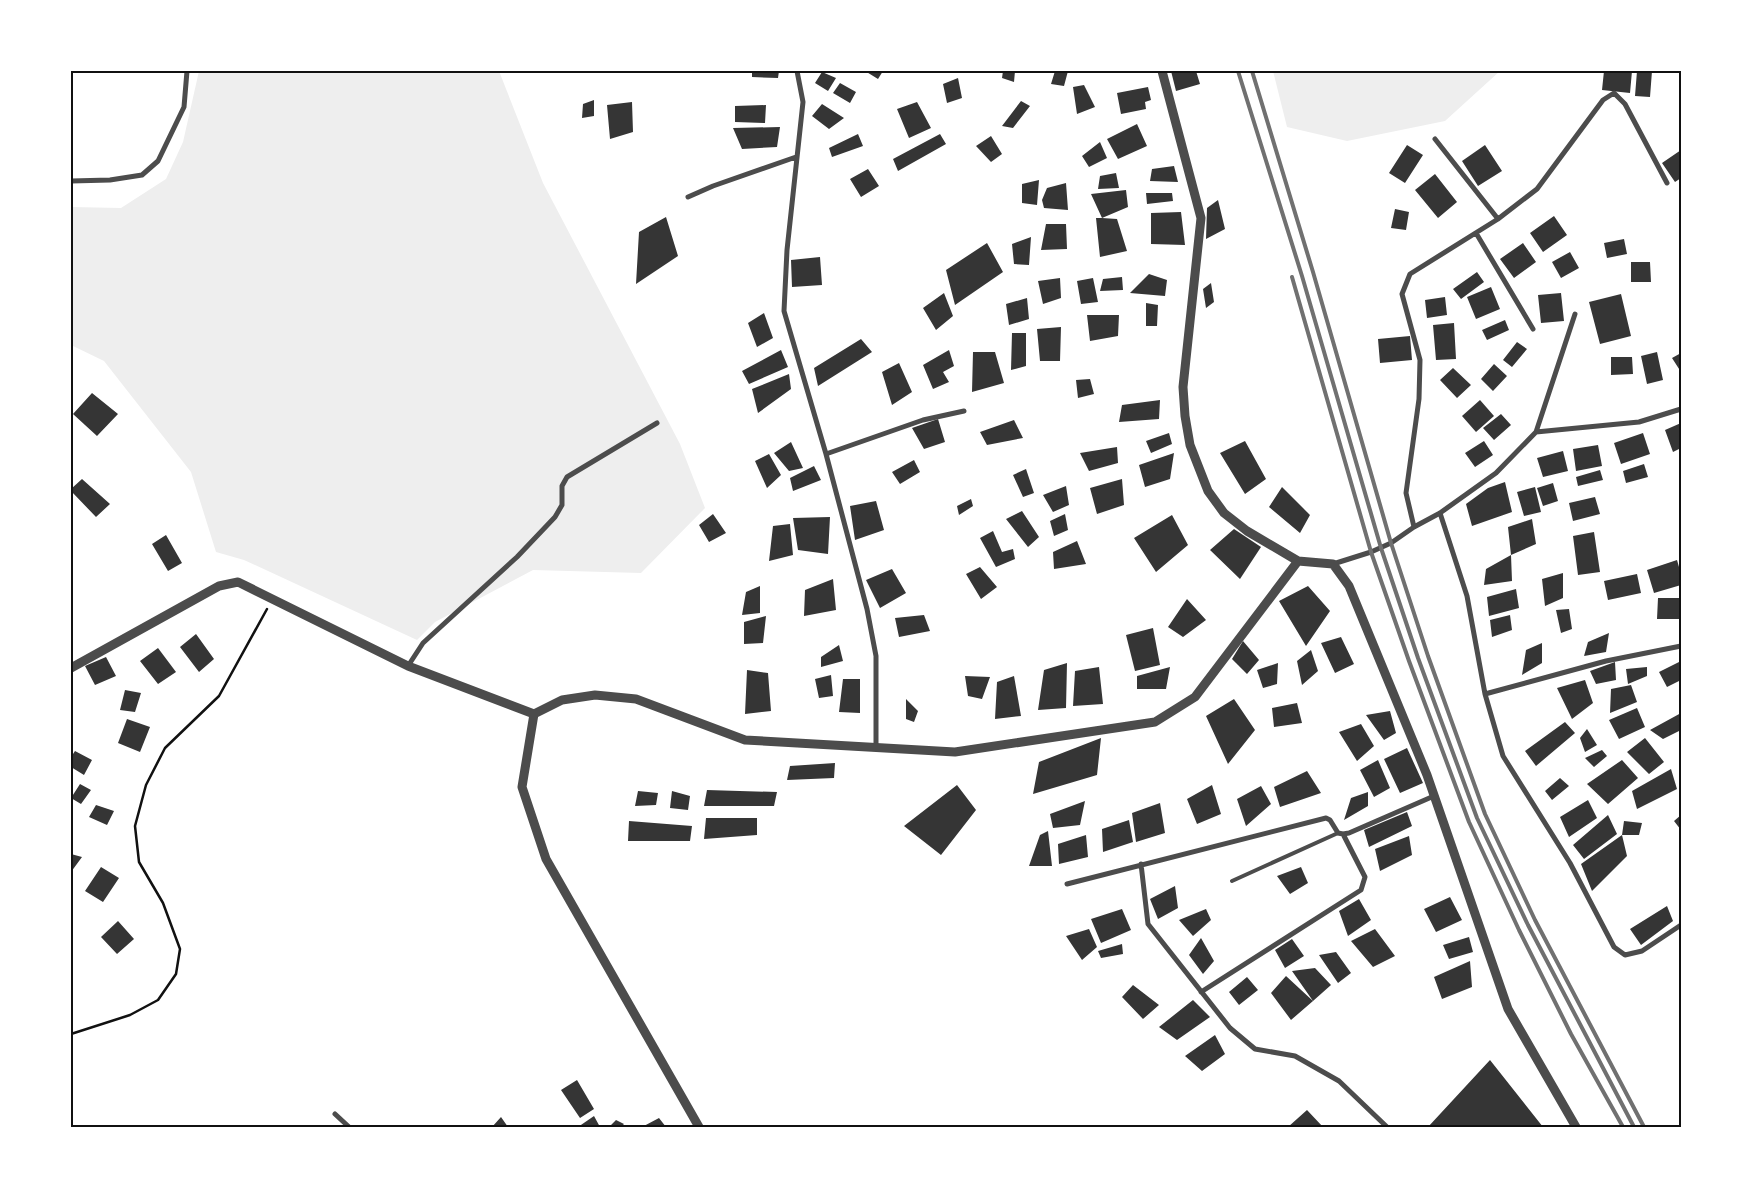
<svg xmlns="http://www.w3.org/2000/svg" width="1752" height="1198" font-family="'Golos Text',sans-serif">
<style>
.green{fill:#eee}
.building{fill:#353535}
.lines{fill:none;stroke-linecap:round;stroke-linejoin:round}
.path{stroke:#111;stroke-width:2.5}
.service{stroke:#4c4c4c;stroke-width:4}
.minor{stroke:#4c4c4c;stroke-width:5}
.tertiary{stroke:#4c4c4c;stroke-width:9}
.rail{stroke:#707070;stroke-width:4}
.neatline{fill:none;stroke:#111;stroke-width:2}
</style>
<rect width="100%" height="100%" fill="#fff"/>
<!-- green -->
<path class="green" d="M199,71H499L543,183L680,444L705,508L641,573L533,570L435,622L417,640L244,560L216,552L191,472L104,361L71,345V207L121,208L166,179L183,142Z
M1273,71H1500L1445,121L1347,141L1287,127Z"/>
<!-- building -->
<path class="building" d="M752,71H779L778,78L752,77Z
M865,71H883L878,79Z
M1003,71H1015L1014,82L1002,78Z
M1055,71H1068L1064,86L1051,84Z
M1171,71H1196L1200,84L1176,91Z
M1604,71H1632L1630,93L1602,90Z
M1637,71H1652L1650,97L1635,96Z
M822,72L836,78L828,91L815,83Z
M958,78L962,98L947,103L943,84Z
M840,83L856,92L850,103L833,93Z
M1084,85L1095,107L1077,114L1073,87Z
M1148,87L1151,100L1145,102L1146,109L1121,114L1117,93Z
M594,100V116L582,118L583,104Z
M1021,101L1030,106L1013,128L1002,126Z
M632,102L633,132L610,139L607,105Z
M917,102L931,128L909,138L897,109Z
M822,104L844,118L829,129L812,116Z
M766,105L765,123L735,122V106Z
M1137,124L1147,146L1118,159L1107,139Z
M780,127L777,147L742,149L733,128Z
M858,134L863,146L832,157L829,148Z
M940,134L946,144L898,171L893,159Z
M991,136L1002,154L991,162L976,146Z
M1100,142L1107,158L1089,167L1082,156Z
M1407,145L1423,155L1405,183L1389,173Z
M1485,145L1502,171L1478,186L1462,161Z
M1681,150V178L1675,182L1662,163Z
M1174,166L1178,182L1150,181L1152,169Z
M868,169L879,186L861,197L850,179Z
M1116,173L1119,188L1098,189L1100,176Z
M1435,174L1457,202L1438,218L1415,190Z
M1039,180L1037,205L1022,203V184Z
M1066,183L1068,210L1044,208L1042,200L1047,188Z
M1126,190L1128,207L1102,218L1117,219L1127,251L1100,257L1096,218H1102L1091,194Z
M1146,193H1172L1173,201L1147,204Z
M1218,200L1225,229L1206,239L1207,208Z
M1395,209L1409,212L1406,230L1391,228Z
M1181,212L1185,245L1151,244V213Z
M1554,216L1567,235L1543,252L1530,233Z
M666,217L678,256L636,284L639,232Z
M1046,224H1066L1067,249L1041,250Z
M1031,237L1029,265L1014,264L1012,244Z
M1624,239L1627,254L1607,258L1604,243Z
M987,243L1003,272L955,305L946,270Z
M1523,243L1536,262L1514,278L1500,259Z
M1570,252L1579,268L1561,278L1552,262Z
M820,257L822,285L792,287L791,260Z
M1631,262H1650L1651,282H1631Z
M1477,272L1484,282L1461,299L1453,289Z
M1149,274L1167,280L1165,296L1130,293Z
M1122,277L1123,290L1100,291L1103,279Z
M1060,278L1061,298L1043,304L1038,281Z
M1093,278L1098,302L1081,304L1077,281Z
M1211,283L1214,302L1206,308L1203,289Z
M1491,287L1500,309L1476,319L1467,297Z
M944,293L953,316L936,330L923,308Z
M1561,293L1564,321L1541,323L1538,295Z
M1621,294L1631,336L1600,344L1589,302Z
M1445,297L1447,315L1427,318L1425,300Z
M1027,298L1029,319L1009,325L1006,304Z
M1146,303L1158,305L1157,326H1146Z
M764,313L773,338L757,347L748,323Z
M1087,315H1119L1118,336L1090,341Z
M1505,320L1509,330L1487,340L1482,330Z
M1454,323L1456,359L1436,360L1433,325Z
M1061,327L1060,361H1040L1037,329Z
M1012,333H1026V366L1011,370Z
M1410,336L1412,360L1380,363L1378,339Z
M861,339L872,352L818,386L814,368Z
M1517,342L1527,349L1512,367L1503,360Z
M781,350L788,367L749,384L742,371Z
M949,350L954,366L943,372L949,382L933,389L923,365Z
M973,352H995L1004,383L972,392Z
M1657,352L1663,380L1647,384L1641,356Z
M1681,353V372L1672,358Z
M1611,357H1632L1633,374L1611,375Z
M899,363L912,392L892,405L882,372Z
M1494,364L1507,376L1493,391L1481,379Z
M1453,368L1471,385L1457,398L1440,380Z
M789,374L791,389L758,413L752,389Z
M1090,379L1094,394L1078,398L1076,380Z
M92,393L118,414L97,436L73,414Z
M1160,400L1159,419L1119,422L1122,405Z
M1480,400L1494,416L1476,432L1462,416Z
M1501,414L1511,425L1494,440L1483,428Z
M938,419L945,442L924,449L912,428Z
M1014,420L1023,438L987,445L980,432Z
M1681,423V448L1673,452L1665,430Z
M1169,433L1172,444L1151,453L1146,441Z
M1643,433L1650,454L1621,464L1614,443Z
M1245,441L1266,479L1245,494L1220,453Z
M1484,441L1493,455L1475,467L1465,453Z
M791,442L803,468L789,471L774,453Z
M1598,445L1602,466L1576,471L1573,449Z
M1117,447L1118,463L1089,471L1080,453Z
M1563,451L1568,471L1543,477L1537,458Z
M1174,453L1170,479L1145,487L1139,465Z
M769,454L781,475L767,488L755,461Z
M914,460L920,472L900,484L892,472Z
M1644,464L1648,477L1626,483L1623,471Z
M814,466L821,480L793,491L790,478Z
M1026,469L1034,493L1023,497L1013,475Z
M1600,470L1603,480L1578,486L1576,477Z
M82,479L110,504L96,517L71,491V489Z
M1122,479L1124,505L1097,514L1090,488Z
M1505,482L1512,512L1472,526L1466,504L1488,488Z
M1553,483L1558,501L1543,506L1537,488Z
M1066,486L1069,505L1053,512L1043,495Z
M1282,487L1310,515L1300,533L1269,507Z
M1535,487L1541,512L1524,516L1517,492Z
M1595,497L1600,514L1573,521L1569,503Z
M971,499L973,506L959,515L957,506Z
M876,501L884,530L855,540L850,506Z
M1022,511L1039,537L1028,547L1006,519Z
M713,514L726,533L709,542L699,525Z
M1065,514L1068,530L1054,536L1050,521Z
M1172,515L1188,545L1156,572L1134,538Z
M830,517L828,554L798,550L793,518Z
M1532,519L1536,544L1511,555L1512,581L1484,585L1486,569L1511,555L1508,527Z
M790,524L793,555L769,561L773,526Z
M1234,529L1261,547L1240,579L1210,550Z
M993,531L1002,552L1013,549L1015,559L996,567L980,538Z
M1594,532L1600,572L1578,575L1573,536Z
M166,535L182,563L168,571L152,544Z
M1077,541L1086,564L1054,569L1053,552Z
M1677,560L1681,574V585L1654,593L1647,570Z
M980,567L997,587L981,599L966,574Z
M892,569L906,593L880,608L866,580Z
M1563,573V598L1545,606L1542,579Z
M1637,574L1641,593L1608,600L1604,581Z
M833,579L836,610L804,616L805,590Z
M760,586V613L742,615L746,592Z
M1308,586L1330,611L1306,646L1279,601Z
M1516,589L1519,608L1489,616L1487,597Z
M1658,598H1679V619H1657Z
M1187,599L1206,620L1183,637L1168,627Z
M1569,609L1572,629L1561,633L1556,610Z
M924,615L930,631L899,637L895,618Z
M1510,615L1512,630L1492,637L1490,620Z
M766,616L763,643L744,644V622Z
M1153,628L1160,665L1135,671L1126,635Z
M1609,633L1606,652L1584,656L1588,642Z
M196,634L214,659L199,672L180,647Z
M1341,637L1354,664L1335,673L1321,643Z
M1243,641L1259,660L1247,674L1232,659Z
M1542,643V663L1522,675L1526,650Z
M839,645L843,661L821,667V657Z
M158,648L176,672L158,684L140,661Z
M1311,650L1318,671L1302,685L1297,661Z
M106,657L116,676L95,685L85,666Z
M1681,661V680L1667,687L1659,672Z
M1615,662L1616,680L1596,684L1590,671Z
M1067,663L1066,708L1038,710L1044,670Z
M1278,663L1277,684L1263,688L1257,670Z
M1099,667L1103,704L1073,706L1075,671Z
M1170,667L1166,689H1137V676Z
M1647,667V676L1628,684L1626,669Z
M747,670L768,673L771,711L745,714Z
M831,675L833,696L819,698L815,679Z
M965,676L990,677L982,699L968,696Z
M1014,676L1021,716L995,719L997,682Z
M843,679H860V713L839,712Z
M1585,680L1593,703L1572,719L1557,688Z
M1631,685L1637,702L1610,713L1611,689Z
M125,690L141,693L135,712L120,710Z
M906,699L918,711L914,722L906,719Z
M1234,699L1255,730L1228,764L1206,716Z
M1297,703L1302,723L1274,727L1272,708Z
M1637,708L1645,727L1619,739L1609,720Z
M1390,711L1396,733L1384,740L1366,715Z
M1681,713V730L1663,739L1650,730Z
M127,719L150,727L140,752L118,743Z
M1565,722L1575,733L1536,766L1525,751Z
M1361,724L1374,746L1357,761L1339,732Z
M1587,729L1597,745L1585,752L1580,738Z
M1101,738L1097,775L1033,794L1039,762Z
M1645,738L1664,762L1649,774L1627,752Z
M1407,748L1423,783L1400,793L1384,759Z
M1602,750L1607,756L1594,767L1585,758Z
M75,751L92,760L84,775L71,767V757Z
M1378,760L1390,788L1374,797L1360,770Z
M1622,760L1638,778L1608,804L1587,784Z
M835,763L834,778L787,780L790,766Z
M1671,769L1677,789L1637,809L1632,791Z
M1307,771L1321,793L1280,807L1274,787Z
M1560,778L1569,786L1552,800L1545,791Z
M80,784L91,790L81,804L71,798Z
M957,785L976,810L941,855L904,826Z
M1212,785L1221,814L1197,824L1187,799Z
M1261,786L1271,804L1246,826L1237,799Z
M707,790L777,792L774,806H704Z
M638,791L658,793L656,805L635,806Z
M672,791L690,796L688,810L670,808Z
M1368,792V806L1344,820L1351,798Z
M1588,800L1597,818L1569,837L1560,817Z
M1085,801L1080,825L1053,828L1050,814Z
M1160,803L1165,833L1136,842L1132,813Z
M96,805L114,811L107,825L89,817Z
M1407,812L1412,826L1369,847L1364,830Z
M1608,815L1617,834L1584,859L1573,845Z
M1681,815V830L1674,821Z
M706,818H757V835L704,839Z
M1129,820L1133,842L1103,852L1102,829Z
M629,821L692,826L690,841H628Z
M1624,821L1642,823L1639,835H1622Z
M1048,831L1052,866H1029L1040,835Z
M1086,835L1088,857L1059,864L1058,844Z
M1622,835L1627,856L1592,891L1581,864Z
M1409,836L1412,855L1380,871L1375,849Z
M71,854L82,857L71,872Z
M101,867L119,878L103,902L85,891Z
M1301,867L1308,883L1290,894L1277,876Z
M1175,886L1178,908L1158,919L1150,899Z
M1450,897L1462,920L1436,932L1424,909Z
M1359,899L1371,920L1348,936L1339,911Z
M1667,906L1673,921L1641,945L1630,929Z
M1122,909L1131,930L1101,943L1091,919Z
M1206,909L1211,920L1193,936L1179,920Z
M118,921L134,939L117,954L101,937Z
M1089,929L1097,947L1082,960L1066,936Z
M1375,929L1395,956L1373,967L1351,941Z
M1469,937L1473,952L1449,959L1443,945Z
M1201,938L1214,961L1203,974L1189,955Z
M1292,939L1304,956L1285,968L1275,950Z
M1122,944L1123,954L1101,958L1098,951Z
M1336,952L1351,973L1338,983L1319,955Z
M1470,961L1472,987L1442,999L1434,977Z
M1315,968L1331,985L1313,1001L1291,1020L1271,993L1286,976L1313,1001L1292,971Z
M1247,977L1258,990L1239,1005L1229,992Z
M1133,985L1159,1005L1143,1019L1122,997Z
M1193,1000L1210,1017L1177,1040L1159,1027Z
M1215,1035L1225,1054L1202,1071L1185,1056Z
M1490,1060L1543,1127H1428Z
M577,1080L594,1109L580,1118L561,1090Z
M1307,1110L1323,1127H1288Z
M594,1116L600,1127H578Z
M501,1117L508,1127H492Z
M659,1118L666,1127H642Z
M616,1120L624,1124L621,1127H612L611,1125Z"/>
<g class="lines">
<!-- path -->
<path class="path" d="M71,1034L130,1015L158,1000L176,974L180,949L163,903L139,862L135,826L146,785L165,748L219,696L267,609"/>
<!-- service -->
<path class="service" d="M1232,881L1338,833"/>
<!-- minor -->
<path class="minor" d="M797,71L803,102L787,250L784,311L826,454L867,609L876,656V747
M1435,139L1498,219
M71,181L110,180L142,175L158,161L184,107L187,71
M688,197L713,186L796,157
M1476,233L1533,329
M1536,432L1575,314
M826,454L923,420L964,411
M1440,513L1467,596L1485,694L1503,756L1570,863L1614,947L1625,955L1642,951L1681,925
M1414,527L1406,493L1419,399L1420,360L1402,294L1410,274L1498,219L1537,189L1603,100L1614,93L1625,104L1667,183
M1333,564L1371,552L1391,543L1414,527L1440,513L1496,473L1536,432L1639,422L1681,409
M408,666L423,643L517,557L555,517L562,505V486L567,477L657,423
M1485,694L1606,661L1681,646
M1141,864L1148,924L1230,1028L1255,1049L1295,1056L1339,1081L1387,1127
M1067,884L1326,818L1330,820L1338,833L1343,834L1349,833L1434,796
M1201,992L1361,890L1365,877L1343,834
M335,1114L349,1127"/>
<!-- tertiary -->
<path class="tertiary" d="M1162,71L1201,218L1183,387L1185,416L1190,445L1208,491L1224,513L1247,531L1298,561L1333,564L1349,586L1427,775L1508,1009L1576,1127
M71,668L219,586L238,582L408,666L534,714L522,787L546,859L699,1127
M534,714L562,700L595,695L636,699L745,740L955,752L1155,722L1195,697L1298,561"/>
<!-- rail -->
<path class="rail" d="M1238,71L1302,276L1381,548L1418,658L1477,818L1528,925L1634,1127
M1252,71L1313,272L1391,543L1428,656L1485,814L1535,920L1644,1127
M1292,277L1371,552L1409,661L1469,822L1519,930L1571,1034L1623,1127"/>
</g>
<!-- border -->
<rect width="1752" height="1198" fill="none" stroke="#ffffff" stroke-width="145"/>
<rect x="72" y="72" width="1608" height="1054" class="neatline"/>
</svg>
